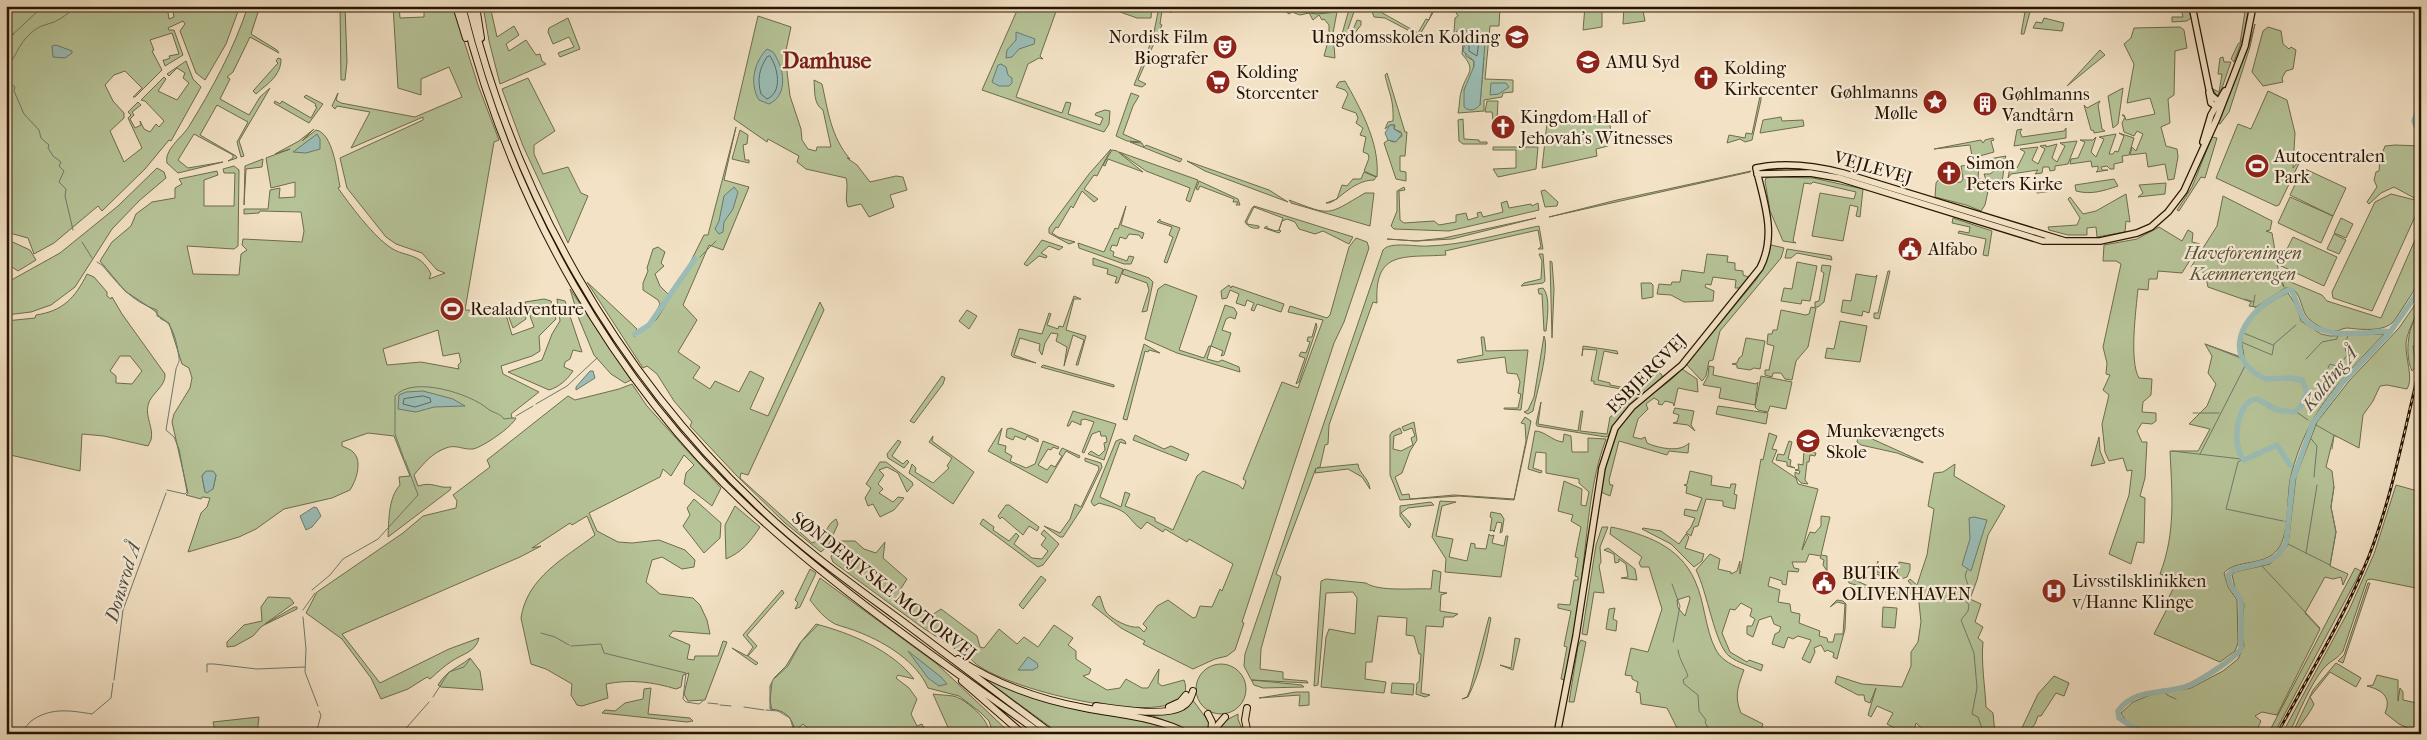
<svg xmlns="http://www.w3.org/2000/svg" width="2427" height="740" font-family="'IM FELL French Canon',serif">
<style>
.green{fill:#b6c498;stroke:#6e6c4c;fill-rule:evenodd}
.water{fill:#9bbdb6;stroke:#6d796d}
.lines{fill:none;stroke-linecap:round;stroke-linejoin:round}
.shore{stroke:#61685b;stroke-width:1}
.stream{stroke:#6d796d;stroke-width:1}
.river{stroke:#9bbdb6;stroke-width:5.5}
.major-casing{stroke:#271400;stroke-width:8}
.highway-casing{stroke:#271400;stroke-width:8}
.major{stroke:#f3e2c5;stroke-width:5.5}
.highway{stroke:#f3e2c5;stroke-width:6}
.rail-casing{stroke:#271400;stroke-width:3}
.rail{stroke:#f7ecd9;stroke-width:1;stroke-dasharray:4;stroke-linecap:butt}
.labels{text-anchor:middle;dominant-baseline:central;stroke-width:4.5;stroke-linejoin:round;paint-order:stroke}
.poi-label{font-size:18px;fill:#271400;stroke:#f7ecd9;text-anchor:start}
.street-label{font-size:18px;fill:#271400;stroke:#f7ecd9}
.park-label{font-size:18px;font-style:italic;fill:#595235;stroke:#f7ecd9}
.water-label{font-size:19px;font-style:italic;fill:#504f40;stroke:#f7ecd9}
.district-label{font-size:22px;font-weight:bold;fill:#7a1f14;stroke:#f7ecd9}
</style>
<rect width="100%" height="100%" fill="#f3e2c5"/>
<filter id="stains"><feTurbulence type="fractalNoise" baseFrequency=".004" numOctaves="4"/><feColorMatrix values="0 0 0 0 .2 0 0 0 0 .09 0 0 0 0 .02 0 0 0 .5 -.17"/></filter>
<radialGradient id="worn" r=".72"><stop offset=".6" stop-color="#630" stop-opacity="0"/><stop offset="1" stop-color="#630" stop-opacity=".3"/></radialGradient>
<!-- green -->
<path class="green" d="M6,6H167L169,19L174,17L172,6H240L226,44L205,80L196,73L180,31L185,24L183,21L168,28L169,30H174L183,55L165,66L163,60H165L170,58L169,56L179,54L172,33L150,40L154,50L152,51L162,70L135,97H133L142,88L125,71L114,75L105,85L113,101L124,113V118L110,131L124,162L142,148L128,118L131,115L128,112L138,102L141,105L132,112L134,115L130,119L135,128L141,125L140,121L144,129L150,132L156,124L159,127L164,121L145,101L141,100L164,77L166,79L158,91L177,100L189,83L183,78L185,73L177,68L169,76L167,74L186,61L193,79L201,87L171,141L169,140L145,169L102,211L98,206L54,243L34,254L28,238L6,232V46L10,50L12,47L6,41L14,34L6,28Z
M248,6H260L251,34L277,50L279,53L250,37L233,72L227,77L230,79L220,99L249,115L260,97L270,88L239,141L244,156L241,157L237,142L248,122L217,105L200,135L236,156L237,158L228,161L233,158V155L194,134L178,160L188,168L223,162L178,173L167,163C164,150 181,138 188,128C212,89 234,49 248,6Z
M340,6H345L347,62L345,80H341Z
M393,6H399L400,18L424,17V6H453L478,85L499,140L494,142L465,310L488,311L504,308L512,335L534,327L525,302L544,299L551,301L556,319L539,336L540,351L532,356L501,366L503,374L539,392L511,414L512,418H516C512,427 483,447 473,449C463,450 456,444 446,448C432,453 423,464 414,475L418,486C433,481 438,489 451,487L450,490L388,537C389,521 388,498 400,485L399,477L410,476L394,436L368,433L342,442V446C346,448 350,449 353,452C363,461 356,481 350,490L332,498L284,509L256,529L239,537L188,552L201,513L207,507L210,498L202,497L201,499L186,495L188,493L172,422L174,414L190,388L192,378L189,368L182,364L169,323L161,319L155,311L125,291L100,261L112,242L131,226L136,214L152,202L175,198V188L182,184L179,179L217,171L218,175L204,180V206H234L235,173H224L223,169L234,166L239,170L238,246L234,249L187,246L193,274L239,275L241,254L247,250L242,245L243,239L302,242L304,231L301,212L260,211L259,213L244,214V209H268L270,190L280,188L279,198L295,197V182L271,188L266,158L290,149L275,154L299,141L314,129L302,141L316,130C333,133 337,172 340,187L338,188C350,205 371,233 387,245C404,259 419,250 431,274L429,279L445,273L437,270L422,253L396,244L386,237L347,188L340,158L423,120V117L351,148L370,112L337,106L335,109L332,106L338,93L336,100L341,103L415,117L462,97L449,67L421,79V95L398,88ZM438,330L443,356L459,353L461,362L458,365L459,369L421,362L387,365L383,349ZM205,472L216,475L213,489L205,492L202,476Z
M483,6H490L497,37L514,26L519,35L506,44L509,51L526,40L536,55L540,54L542,61L546,64L500,84L489,41Z
M1019,6H1058L1040,56L1043,59L1039,58L1028,64L1016,97L1062,113L1066,102L1071,103L1068,114L1100,125L1103,118L1095,115L1096,113L1105,110L1110,111L1109,124L1104,132L982,90Z
M1103,6H1152L1151,18H1137Z
M1170,6L1171,13L1170,9L1165,8L1162,11L1160,24L1162,25L1138,80L1146,84L1142,87L1134,85L1153,37L1159,7Z
M1279,6H1340L1337,11C1320,15 1295,13 1279,6Z
M1350,6H1356L1348,29L1353,30L1357,20L1361,21V25L1354,34H1342Z
M1370,6L1418,33L1426,19L1429,20L1434,6H1437L1419,36L1385,18L1374,17Z
M1452,6H1500L1499,26H1490L1485,79L1513,80V92L1503,93L1502,97L1484,100V111L1458,113C1460,105 1459,96 1462,89C1467,72 1477,71 1462,54L1463,43L1454,33L1455,18L1458,16ZM1463,39L1484,57L1480,105L1464,90L1473,72L1474,61L1466,56Z
M1585,6H1602V27L1583,30Z
M1624,6H1642L1645,21L1623,24Z
M2008,6L2031,8L2024,34H2021L2025,12L1999,10L2000,8L2008,9Z
M2188,6L2191,18L2187,21L2172,22V17H2183L2181,9H2170V7Z
M2235,6H2249L2244,35L2234,62L2231,59L2238,44L2240,43L2245,12L2234,10Z
M1282,9L1317,14L1337,12L1333,33L1335,58L1324,56L1327,45L1317,39L1320,40L1329,32V25L1324,19L1322,20L1319,15L1313,20L1309,13L1300,15L1292,12L1289,14Z
M758,16L791,27L785,55L790,96L801,129L802,140L808,149L816,151L817,147H831L823,110C813,104 815,90 814,80L822,84C828,111 831,137 850,159L847,158L857,165L870,182L896,176L903,177L907,190L890,195L894,207L869,217L861,204L848,207C844,198 849,188 846,178L806,169L797,162L799,156L768,139L767,142L734,119Z
M568,18L580,49L560,57L558,53L574,47L569,37L553,44L548,32L549,28Z
M2044,18L2064,23L2062,31L2033,28L2036,22L2042,23Z
M2255,24L2250,47L2229,112L2220,124L2217,123L2249,45Z
M2180,27L2184,30L2187,48L2175,51L2174,95L2168,99L2170,123L2161,127L2166,146L2177,149L2178,157L2174,179L2168,180L2165,164L2148,167L2146,153L2130,155L2132,147L2136,151L2143,134L2137,131L2134,136L2124,132L2122,123L2125,117L2122,115H2124L2126,120L2155,114L2150,98L2127,103L2134,64L2124,44L2131,38L2134,28Z
M2268,27L2281,31L2283,44L2289,49L2291,47L2296,50L2293,69L2286,71L2282,78L2283,82L2263,86L2252,72L2263,31Z
M2100,50L2105,55L2067,86Z
M2223,57L2224,62H2231L2222,88L2217,96L2213,89L2219,92L2222,74H2218L2220,58Z
M278,58L281,59C281,76 267,84 256,94L253,91L278,63L276,61Z
M1387,73L1405,132H1407L1405,156H1400V171L1406,172V181L1396,179L1384,143L1388,140L1394,142L1402,136L1401,132L1394,129L1395,125H1390L1385,129L1388,122L1393,121C1394,99 1389,94 1385,75Z
M528,78L555,131L534,145V154L543,174L568,167L581,193L588,196L568,243L523,146L502,89Z
M1345,81C1359,106 1380,142 1377,177L1364,171L1369,158L1368,154L1363,152L1366,137L1360,135L1363,128L1356,123L1358,118L1356,113L1342,108L1348,94L1345,90L1336,87L1339,82Z
M2123,88L2118,124L2113,128L2108,96Z
M1758,91L1761,93V100L1752,140L1745,142L1740,139L1727,143L1729,135L1745,138L1746,133L1752,134L1760,96L1758,95Z
M2268,91L2287,100L2295,133L2293,168L2302,157L2279,205L2276,206L2216,178L2238,124L2251,129Z
M1131,93L1139,96L1133,106L1123,134L1141,142L1127,141L1116,136Z
M306,95L323,104L309,123L274,103L275,101L280,104L282,101L311,118L317,107L315,106L316,104L304,97Z
M1487,101H1498L1497,120H1493L1492,112H1485Z
M2100,101L2098,105L2102,129L2105,131L2094,133V131L2091,130L2084,105L2087,108Z
M1624,112L1625,117L1609,120L1612,137L1608,138V146L1596,149L1597,156L1542,168L1547,123Z
M1781,117L1782,121L1803,120L1804,126L1760,133L1763,120Z
M1463,119L1464,139L1479,140V142H1487V144H1463L1459,141L1458,120Z
M736,127L724,180L749,187L723,250L709,245L683,305L697,320L678,352L700,367L693,378L710,389L715,381L739,392L750,371L764,378L750,409L768,416L820,302L824,310L748,475L741,473L740,478L812,543C826,540 825,525 836,519L838,524L828,546L821,552L785,523L737,476L690,426L692,422L674,401L657,374L647,366L643,368L587,282L637,329L634,337L657,319L687,269L704,235H708Z
M2066,128V138L2014,146L2017,130L2022,129L2020,132L2022,137L2064,131Z
M740,130L748,135L747,144L743,145L745,160H749V163L732,159Z
M2119,133L2134,138L2129,155L2122,156L2123,162L2114,164V169H2110L2107,166L2101,167L2102,170H2108L2096,172L2098,170V166L2092,167L2091,161L2070,164L2071,159L2078,158L2085,142L2080,140H2093L2096,137L2091,152L2096,157L2104,139L2099,137L2116,134L2109,154H2113L2115,151L2118,152L2124,136Z
M2212,137L2217,138L2205,178L2201,177L2179,211L2177,210L2192,187Z
M1993,138L1994,140L1991,141L1994,152L1976,157L1972,156L1970,145L1934,149L1981,140L1983,143L1985,140Z
M2077,141L2068,164L2055,166V170L2050,171L2049,167H2043L2042,173L2035,174L2038,170L2011,174L2008,178L2011,162H2013V167L2017,168L2025,152L2020,149L2038,147L2032,160L2038,164L2045,149L2040,146L2046,145V147L2057,144L2052,158L2057,162L2065,146L2060,143Z
M1130,142L1142,143L1144,147L1146,145L1182,159L1180,162Z
M2395,145L2421,146V204L2418,200L2394,187L2381,193L2369,204L2367,202L2377,187L2374,180L2376,172L2379,171L2380,159L2385,146Z
M1493,147H1538L1536,169L1498,177L1493,169L1516,168V150H1493Z
M1111,149L1097,176L1094,175L1084,189L1098,199L1094,202L1082,191L1073,208L1071,206L1058,228L1056,227L1052,233L1058,237L1075,242L1069,244L1049,233V228L1089,174Z
M1112,150L1117,151L1143,172L1108,159L1105,166L1103,165Z
M1119,152L1198,180L1190,202L1186,200L1190,188L1146,171Z
M2006,156L2005,159L1991,162L2005,161L2001,190L1988,191L1985,205L1981,211L1966,205L1935,197L1936,183L1942,175L1953,183L1961,182L1963,179L1961,166L1979,164L1978,179L1986,180L1984,174H1990L1994,171V167H1990L1989,159Z
M263,159L262,167L246,169L244,205L245,166Z
M1187,161L1269,190L1288,202L1205,171Z
M157,168L164,172L166,178L140,200L112,229L75,287L51,305L31,312L6,315V283L60,253L118,206Z
M2303,168L2346,188L2333,216L2290,195Z
M1751,171L1750,172L1549,217L1617,200Z
M1364,172L1376,177L1374,180C1351,180 1336,205 1326,203L1337,199L1342,185L1347,186L1353,179H1361Z
M1773,177L1813,178L1863,189L1860,217L1856,216L1858,207L1850,205L1843,241L1812,236L1820,193L1854,199L1856,192L1813,182L1811,184L1804,183L1793,241L1796,243L1783,241L1770,211L1765,181L1766,178Z
M2114,179L2118,186C2103,191 2091,195 2076,191L2075,185Z
M1199,181L1238,199L1240,205H1236L1238,202H1233L1234,199L1200,186L1198,190L1196,189Z
M2052,181L2053,191L2037,193L2036,189L2033,190V185Z
M2166,183L2165,194L2138,197L2143,193L2139,185Z
M1404,187L1405,190L1399,191L1400,220L1404,223L1434,221L1439,225L1456,222V215L1466,213L1468,220L1478,217L1477,213L1481,212L1483,217L1503,212L1501,203L1507,201L1509,208L1531,204L1532,206L1538,203L1539,210L1449,231L1394,229L1391,226L1397,211V191Z
M1545,190L1558,202L1557,206L1545,207L1541,191Z
M1365,193H1374L1370,226L1291,203L1289,200C1332,216 1326,216 1365,193Z
M2126,194L2130,222L2126,221L2125,232L2097,237L2096,227L2087,228V235H2068L2049,230L2048,227L2077,225L2080,218L2068,199L2070,197L2083,214L2096,211Z
M2391,194L2415,200L2418,210L2372,311L2333,298L2332,292L2375,202Z
M2223,196L2272,221L2270,230L2266,231L2272,233L2280,280L2284,287L2281,278L2322,295L2327,301L2381,318L2421,226V280L2394,321C2384,333 2358,329 2347,328C2343,328 2339,331 2336,331C2328,332 2315,325 2309,319C2299,310 2303,287 2285,288L2256,307L2249,306L2251,302L2208,287L2205,273L2191,267L2217,226Z
M2290,197L2333,216L2321,243L2278,223Z
M1126,206L1121,225L1144,233L1142,239L1139,235L1129,234L1126,239L1120,237L1117,246L1112,245L1110,250L1114,252L1113,256L1127,261L1129,256L1134,257L1131,264H1124L1079,248L1078,243L1104,252L1115,228L1118,229Z
M1254,207L1247,221V224L1259,226V228C1253,229 1248,227 1245,222L1252,208L1254,206L1353,237L1349,244L1323,231L1315,234L1299,229L1295,222L1287,219L1282,221L1279,230L1281,231L1279,233L1264,228L1267,226V228L1276,231L1279,230L1283,218Z
M1536,218L1452,239L1417,241L1387,239L1416,241L1444,238Z
M1953,218L1992,231L1988,256L1983,255L1986,239L1958,233L1959,231L1969,233L1970,227L1952,223Z
M2341,218L2353,224L2346,238L2334,233Z
M1160,219V221L1180,228L1167,263L1164,262L1173,237L1169,235L1172,227L1157,222Z
M1539,226L1543,249H1538L1541,247L1538,230L1445,251L1446,255C1405,258 1374,249 1377,303L1373,302L1329,425L1328,444L1325,445L1320,467L1317,468L1358,464C1359,474 1369,478 1370,489L1362,477L1348,469L1315,473L1316,468L1276,574L1281,577L1261,649L1260,669L1283,672V679L1307,681L1308,683L1252,680L1302,685L1304,687L1263,688L1254,685L1244,666L1245,654L1383,250C1390,241 1416,247 1428,246C1465,245 1503,233 1539,226Z
M2159,227L2182,241L2188,230L2193,233L2192,242L2200,244L2182,273L2158,271L2157,279H2149L2148,290L2138,289C2136,310 2129,361 2139,378L2152,379L2151,395L2143,402L2142,412L2156,413V421L2152,424L2142,423L2137,431L2142,442H2147L2145,478L2140,496L2145,498L2144,543L2137,542L2131,564L2109,554L2129,495L2132,470L2127,471L2123,458L2109,461L2105,452L2102,424L2109,395L2103,390L2110,375L2106,374L2107,363L2103,347L2121,264L2116,261H2103L2104,245L2137,239Z
M2334,234L2346,240L2339,254L2327,249Z
M2293,237L2337,257L2324,286L2279,265Z
M1356,238L1367,242L1369,248L1344,322L1334,343L1242,622L1244,623L1235,650L1227,656L1215,659L1193,669L1143,644L1145,641L1121,628L1092,605L1097,597L1100,596C1102,601 1103,607 1106,612C1111,619 1130,629 1139,627L1144,632L1147,628L1143,624L1157,606L1168,600L1193,618L1196,617L1200,606L1212,607L1220,589L1222,591L1233,564L1189,539L1187,542L1165,529L1163,532L1147,522L1141,529C1135,525 1132,520 1128,516C1121,508 1108,506 1099,503L1094,506L1091,502L1116,441L1121,439L1125,441L1126,444L1120,442L1100,497L1121,507L1125,492L1130,494L1125,506L1155,518V521L1173,530L1197,476L1203,471L1238,485L1243,489L1246,481L1243,479L1282,382L1298,388L1323,320L1288,312L1290,306L1327,318L1330,315L1349,247Z
M6,239L30,250L36,260L18,271L12,267L6,269Z
M1042,240L1063,247L1059,250L1049,246L1041,253L1047,256L1046,258L1039,256L1027,266L1024,264Z
M1771,245L1784,248L1781,258L1720,331L1713,360L1709,361L1706,376L1702,381L1686,364L1756,280L1765,265Z
M658,247L665,252L661,263L664,266L655,274L660,286L670,296L658,308L653,319L660,304L658,300L643,290V283L648,271L647,268L653,249Z
M1787,249L1831,256L1832,260L1797,253L1791,258H1785Z
M1539,254H1543L1545,281L1543,283L1521,286L1524,283L1541,279L1542,261Z
M1707,254L1728,256L1727,262L1735,263V270L1743,271V275L1751,278L1742,288H1735L1736,280L1713,277L1711,285L1706,284L1705,287L1714,291L1713,301L1684,302L1671,295L1657,294L1659,284L1671,285L1672,282H1680L1682,270L1704,273Z
M1093,258L1123,269L1118,283H1115L1117,277L1107,274L1108,269L1093,265Z
M1550,261L1552,262L1554,289L1552,338Z
M1797,262L1817,266L1810,301L1802,300L1801,304L1781,301L1784,288L1792,289Z
M1822,265L1831,266L1824,302L1818,307H1815V302L1819,301L1824,273L1821,271Z
M1124,269L1149,278L1153,282L1147,311L1142,312L1149,290L1147,283L1122,274Z
M1888,271H1890L1879,319L1874,318V313H1878Z
M87,274L94,277L107,292V296L111,299L112,297L122,314L165,374C166,387 151,393 148,405C145,417 154,428 151,440L148,446L104,436L82,434L80,471L6,454V321L35,318L36,315C63,311 75,298 87,274ZM120,356H130L142,371L132,384L116,383V376L110,371Z
M1856,274L1875,277L1877,275L1869,313L1863,311L1862,316L1841,312L1843,300L1851,301Z
M1641,283H1651L1653,285V297L1642,299Z
M1165,284L1197,296L1179,350L1204,358L1209,346H1211L1207,359L1218,362L1222,360L1239,367L1240,372L1177,353L1145,339L1158,289Z
M1229,285L1231,288L1232,286L1284,304L1281,312L1257,304L1254,311L1251,310L1254,303L1247,300L1245,306L1236,303L1239,294L1230,290L1227,298L1222,299L1221,291Z
M1543,288C1551,297 1547,319 1546,331H1544L1542,294H1539L1538,289Z
M570,289L631,380L625,383L611,374L594,355L579,319Z
M2288,293L2297,307L2301,321L2321,334L2330,336L2384,334C2340,381 2308,410 2291,475C2286,496 2290,534 2278,549C2265,567 2235,559 2224,573L2228,587L2237,600L2238,643L2235,651L2220,662L2154,634L2170,603L2167,601L2177,581L2160,574C2176,532 2172,495 2170,451H2198L2210,429L2189,424L2207,406L2216,384L2208,373L2212,356L2205,344L2244,358C2244,352 2241,345 2242,338C2244,319 2271,300 2288,293Z
M1074,296L1081,299H1074L1066,330L1086,336L1078,365H1076L1084,340L1073,335L1064,366L1067,347L1056,341L1058,334L1051,333L1045,343L1042,355L1039,350L1040,344L1020,338L1014,355L1036,363L1013,357L1011,355L1019,329L1042,334L1049,313L1051,314L1047,325L1058,329L1059,326L1063,327Z
M2421,296C2421,311 2408,326 2406,343C2405,358 2414,379 2407,389L2387,385L2380,386L2373,401L2363,415L2359,448L2334,435L2326,467L2332,471L2334,487L2331,507L2336,532L2330,566L2348,574L2343,585L2341,577L2333,579L2325,577L2305,613L2320,629L2277,715L2262,712L2255,716L2261,721L2255,734H2141L2140,728C2132,726 2124,720 2121,713L2133,702L2150,695L2191,688L2223,671L2238,659L2244,646L2242,632L2244,604L2235,588L2232,575L2235,572L2270,564L2288,545L2296,476L2317,422L2349,381L2399,328Z
M557,299L565,301L582,352L573,350L570,359L565,362L564,367L573,371C567,380 559,387 549,390L508,372L542,360L552,334L560,321Z
M1225,305L1234,308L1237,313L1235,319L1230,317L1226,319L1222,330L1231,333L1224,355L1221,356L1223,351L1211,346Z
M521,306L525,308L526,319L513,328L506,310Z
M1811,307L1816,308L1808,347L1796,361L1792,380L1785,379L1781,373H1773L1772,377L1765,375V370H1769L1774,346L1767,344L1768,334H1772L1773,330H1777L1781,310L1806,315L1809,314Z
M2421,309V347L2413,346L2416,367L2412,371C2404,353 2408,324 2421,309Z
M967,310L977,316L969,329L959,321Z
M1840,321L1867,326L1860,362L1825,358L1827,348L1834,349Z
M1316,323L1317,327L1299,382L1296,384L1305,358L1299,356L1301,352L1306,353L1310,342L1307,341L1308,337H1312Z
M1544,336C1550,348 1536,395 1533,411L1528,414L1524,412L1528,410L1534,397Z
M1481,337H1484L1486,351L1528,350L1521,410L1504,409V408H1518L1521,394L1518,393L1520,382L1517,374L1507,373L1505,357L1458,363L1457,360L1483,355Z
M1746,338L1765,341L1760,369L1754,368L1750,370L1737,368V365L1732,364L1737,363L1739,358L1742,356Z
M1144,344L1160,353L1149,350L1148,352L1145,351L1127,420L1123,419Z
M1583,346L1617,351L1618,354L1604,351L1598,380L1610,383V385L1626,388V386L1639,388L1645,385L1651,365L1662,375V379L1622,414L1608,436L1606,437L1537,426L1536,424L1541,402L1538,424L1578,431L1581,411H1583L1580,431L1607,434L1610,417L1616,413L1621,389L1594,384V381H1591L1597,350L1583,349L1582,356Z
M1043,365L1114,385V387L1041,367Z
M1709,366L1714,367L1713,375L1756,384L1758,382L1755,405L1719,398L1721,388L1703,385L1708,376Z
M1682,369L1697,379L1698,392L1678,388L1674,406L1673,403L1665,401L1662,405L1658,404L1659,401L1654,398L1646,404L1648,409L1638,419L1633,437L1641,439L1645,437L1647,443C1658,448 1680,453 1689,443L1688,453L1669,451L1667,455L1619,441L1609,480L1610,485H1613L1610,496L1601,492C1606,463 1610,432 1632,411C1647,395 1667,386 1682,369Z
M942,376L945,378L943,384L914,423L910,421Z
M1761,376L1792,382L1786,409L1770,406L1768,412L1758,410L1755,407Z
M632,384L647,406L721,488L712,506L684,484L686,473L694,465L684,455L671,476L663,469L660,477L589,513L597,531L618,542L632,543L659,540L685,550L695,560L694,567L682,569L662,557L652,560L646,582L660,594L693,598L700,605L707,620L710,634L673,631L669,636L690,645L687,659L694,660L695,656H718L723,641L727,642L705,700L688,701L684,694L689,673L683,675L681,687L676,689C653,682 631,679 606,684L608,698L582,706L577,705L571,695L572,684L546,669L531,664L521,618C527,577 565,558 595,535L587,516L572,525L570,523L532,548L541,546L520,557L342,634L380,683L449,649L479,638C476,652 462,654 452,661C444,666 437,673 430,679L427,677L408,689L381,699L371,678L342,639L306,613L317,592L403,533L423,516L456,508L457,501L453,495L490,467L487,460L568,396L575,400L619,389Z
M1718,406L1768,413L1766,424L1716,414Z
M1675,408L1694,411L1691,425L1695,431L1688,425L1673,423L1677,422L1679,415L1673,413Z
M1073,411L1116,424L1104,460L1088,454L1091,451L1099,456L1105,450L1104,443L1107,442L1106,436H1101L1100,431L1092,434L1084,453L1082,452L1094,422L1085,419L1081,420V425L1072,421L1069,426H1067Z
M1525,417L1531,421L1514,500L1459,496L1400,500L1390,475V435L1392,432L1400,428L1402,433L1394,436L1393,449L1401,451L1413,445L1411,438L1415,436L1412,428L1404,431L1402,427L1414,422L1417,440L1410,451L1402,473L1395,477L1402,495L1409,494L1410,499L1454,495L1514,499L1526,441L1525,424L1521,423Z
M1002,428L998,444L1006,446L1005,452L1012,456L1010,461L1026,468L1035,464L1043,441L1059,447L1058,449L1053,447L1051,450L1048,449L1038,465L1047,470L1051,465L1055,467L1062,456L1059,454L1062,448L1080,456L1079,458L1066,451L1047,483L988,451Z
M1011,428L1038,439V442L1027,436L1025,440L1015,436L1013,440L1006,437L1007,429Z
M1535,431C1545,431 1552,441 1563,442L1564,434L1571,436L1572,452H1588V438L1606,439C1590,482 1588,528 1582,574L1583,581L1559,711L1564,680L1561,679L1567,647L1564,646L1571,611L1558,608V604L1570,605L1574,580H1578V577L1575,576L1578,558L1575,557L1581,527L1571,521L1573,515L1558,511L1564,481L1582,489L1581,505L1586,506L1589,492L1579,483V479L1546,473V453L1536,452L1533,468L1542,471L1541,473L1528,469Z
M1769,433L1777,436L1772,449L1777,450L1772,462L1796,478L1798,484L1818,489L1802,550L1810,532L1815,533L1821,526V516L1830,517L1821,555L1827,556V571L1823,565L1824,560L1820,558L1821,556L1809,554L1806,562H1792L1794,568L1799,569L1798,572L1788,571L1786,585L1782,584V581L1770,577L1768,586L1780,590L1778,602L1790,604L1791,612L1800,614L1799,623L1820,631L1819,636L1827,638L1828,642H1833L1835,634H1843L1845,604L1837,602L1830,607L1837,600L1843,601L1846,604L1845,629L1837,659L1833,657L1834,653L1827,650L1825,652L1821,645L1814,648L1815,652L1810,663L1802,659L1811,640L1798,636L1793,639L1788,637L1784,648L1772,644L1775,634L1779,632L1781,627L1774,624L1771,616L1759,620L1753,637L1747,634V626H1752L1755,619L1750,616L1752,609L1741,603L1735,610L1730,609L1722,633L1730,652L1747,662L1749,660L1763,665L1761,671C1750,666 1738,663 1729,656C1715,645 1707,591 1696,570L1710,554L1720,559L1718,569L1731,572V574L1737,571L1740,561V574L1761,459L1763,460Z
M1859,433L1923,462V463L1897,453L1861,445L1857,442Z
M1135,435L1164,449L1171,446L1189,454L1186,461L1184,460L1133,440Z
M933,436L932,441L974,472L953,504L909,473L912,464L916,468L915,472L933,483L949,468L947,466L952,458L929,442Z
M2099,437L2100,451L2105,463L2091,466Z
M898,440L901,442L892,456L903,464L907,460L909,462L904,468L888,458L887,454Z
M1789,441L1792,442L1788,459L1791,460L1790,466L1795,468L1787,466V462L1776,460L1778,454L1784,455Z
M1804,450L1816,453L1815,456L1810,455L1809,462H1807L1805,480L1808,484L1801,483L1795,476V472L1799,474L1800,471L1795,470L1799,469L1798,464L1803,465Z
M1085,458L1101,463L1102,467L1082,508L1063,537H1060L1044,526L1060,533L1070,519L1075,504L1081,507L1099,469L1098,466L1085,461Z
M880,462H886L912,482L913,485L907,492L898,473L887,467L879,470L884,475L878,484L883,489L879,493L893,502L898,497L904,498L894,510L880,517L873,504L868,506L865,498L871,488L866,484Z
M1955,464L1954,476L2005,506L1988,535L1977,580L1970,599L1981,604L1975,622L1983,627L1978,638L1983,642C1981,663 1985,686 1986,707L1993,713L1995,734H1928L1916,723L1913,734H1906L1887,724L1893,713L1877,706L1871,717L1868,715L1876,688L1870,703L1865,701L1864,695H1858L1835,683L1837,676L1862,684L1902,687L1911,666V652L1918,642L1921,622L1918,593C1893,596 1873,590 1849,583L1847,575C1867,588 1892,596 1914,588L1908,581L1910,579L1917,585L1927,555L1934,509L1928,506L1934,473L1943,472Z
M1690,471L1712,476L1711,485L1730,488L1731,484H1736L1734,494L1737,495L1735,509L1723,506V501L1706,499L1698,526L1694,527L1691,536L1686,533L1691,527L1695,518L1684,515L1685,509L1697,511L1702,498L1686,493L1687,486L1684,485L1687,484Z
M2396,485L2421,492V589L2371,579L2367,580L2343,651C2338,658 2334,659 2328,664C2313,677 2298,715 2289,734H2282L2349,610L2374,554Z
M694,499L721,523L720,538L704,553L683,526L690,515L687,508Z
M1440,501L1456,502L1442,506L1436,536L1453,539L1449,557L1467,561L1471,543L1475,544V548L1486,549L1489,534L1491,536L1494,535L1492,543L1504,546L1506,536H1508L1501,577L1445,572L1446,559L1432,537Z
M1431,502L1434,505L1408,508L1401,513L1411,524L1409,528L1400,516V506Z
M1006,505H1009L1039,527L1037,531L1029,526L1023,535L1002,517L1000,519L998,516Z
M735,506L760,527C750,542 742,552 726,559L725,525Z
M1491,512L1501,514L1504,519L1502,532L1500,533L1502,523L1497,522L1494,532L1493,530L1490,531L1492,518L1490,517Z
M983,519L994,527L993,530L1009,541L1016,533L1019,536L1014,544L1032,558L1042,559L1048,551L1041,545L1046,538L1041,534L1044,530L1059,544L1043,565L1038,567L980,524Z
M1602,527H1608L1600,547L1601,562L1599,566L1604,593L1594,592L1587,635L1582,634L1596,545Z
M1611,527C1645,534 1680,546 1695,581C1705,602 1705,630 1716,650C1722,661 1734,666 1744,670C1738,686 1734,696 1741,713L1763,724L1760,734H1680L1667,708L1641,704L1640,693L1636,692L1638,682L1632,679V676L1625,675L1631,648L1648,652L1662,609L1649,567H1641L1639,563L1642,557L1610,534ZM1689,596L1690,599L1685,616L1678,608L1677,600Z
M1643,528L1661,531L1679,544L1686,534L1689,537L1685,548L1704,554L1702,561L1694,567L1671,544L1642,529Z
M838,541H855L864,549L876,553L885,542L883,558L907,579L900,590L906,600L932,615L941,609L977,636L980,647L984,648L999,629L1017,644L1024,637L1038,647L1054,625L1073,638L1068,645L1076,651V659L1091,669L1089,674L1083,676L1107,690L1120,688L1126,679L1142,688H1148L1159,669L1158,683L1162,686L1184,680C1206,739 994,690 971,659L923,628L833,562L831,557Z
M1608,548L1635,569L1637,580L1621,578L1628,577L1626,564L1619,559V562L1615,563L1614,554L1604,550Z
M1878,561L1877,572L1897,573L1899,562L1910,564V570L1907,577C1895,582 1886,578 1874,573Z
M2355,568L2361,571L2274,734H2268Z
M810,569L816,573L800,607L795,609L798,603L795,600Z
M1433,570L1441,572L1439,592L1447,593L1441,595L1440,611L1458,614L1453,617H1444L1443,627L1426,626L1421,693L1430,695L1425,697L1416,694L1417,683L1419,682L1421,654H1419L1414,636L1406,635L1407,618L1378,616L1372,662H1366L1365,679L1386,682L1384,693L1321,687L1326,637L1329,629L1355,634L1357,598L1353,592L1326,593L1318,685L1314,686L1321,581L1326,579L1366,583C1379,592 1414,588 1431,589Z
M1041,576L1046,580L1023,609L1019,605Z
M820,578L937,664L1011,734H997L992,730L989,721L980,712L959,696L928,688C917,662 886,643 861,633C852,629 843,627 835,624C824,618 817,609 810,600Z
M2368,583H2370L2343,663L2338,661L2344,655Z
M782,590L784,593L747,635L757,646L748,656L758,663L756,665L732,648L747,656L753,647L743,635Z
M268,597L290,598L294,603L265,624L294,607H297V609L262,626L253,636L235,646L227,647V642L244,625L262,621L261,607Z
M1883,607L1897,608L1895,628L1882,627Z
M1615,608L1613,619L1617,621L1616,631L1606,629L1609,609Z
M1489,617L1491,618C1486,644 1480,673 1468,697L1462,699L1467,697L1470,690Z
M816,624C850,633 892,650 914,679L898,675L896,678L909,688L917,699L911,714L917,726L922,724L927,734H810L811,731L803,724L795,731C792,717 785,710 770,709V686L774,678L786,666L800,643Z
M1515,638L1520,639L1513,670L1500,665L1511,668Z
M1581,640L1586,642L1574,702H1569L1578,646Z
M470,658L480,671L483,690L441,687L438,685C448,669 457,669 470,658Z
M2336,663L2361,678L2356,687L2330,672L2310,697L2314,704C2311,712 2300,725 2294,734H2292L2313,690Z
M1196 689a25 25 0 1 1 50 0a25 25 0 1 1-50 0Z
M971,669L1006,686L1164,726L1181,734H1060Z
M2377,675L2398,680V701L2400,688L2403,692V700L2421,704V734L2399,724L2385,713C2392,697 2382,690 2367,686L2373,685Z
M2054,676L2069,683L2064,696L2056,693L2041,716H2038L2035,724L2026,734H2019L2038,694Z
M1392,683L1414,684L1413,695L1391,693Z
M651,688L648,714L690,718L693,721L687,722L602,713L605,710L615,711L625,703L643,699L644,689Z
M1296,692H1309V705L1299,706L1300,695L1259,698Z
M933,694C939,695 946,695 953,696C964,698 986,717 988,728L981,730L979,734H951Z
M1192,699L1209,722L1207,734C1187,734 1167,719 1146,714L1165,713Z
M1238,714V719L1244,734H1218L1223,722Z
M259,717L257,734H216L213,722Z"/>
<!-- water -->
<path class="water" d="M1458,30L1471,31L1483,35L1485,43L1480,105C1476,110 1469,112 1464,107V90L1474,66V61L1463,51L1465,43L1456,32Z
M1016,32L1035,39L1034,44L1019,49L1012,57L1006,58L1007,50L1016,40Z
M56,45L72,51V53L65,58L53,57L52,46Z
M767,49L773,52C784,67 789,95 769,104L759,100C749,84 754,62 767,49Z
M1001,64L1006,67L1008,75L1012,78V83L1009,86H999L992,82L998,65Z
M1491,83H1506L1509,87L1499,94L1490,95Z
M1390,125H1394V129L1402,134L1396,142L1388,140L1385,133Z
M317,134L320,139V149L306,153L293,152Z
M734,187L738,192L733,209L724,222L723,232L719,234L715,229L719,221L724,196Z
M590,371H593L595,378L576,390V387Z
M423,391L453,399L465,406L434,407L416,412L398,409L399,395L406,392Z
M206,471H213L216,475L213,489L207,493L205,492L202,476Z
M314,507L317,508L321,516L312,527L306,530L300,516Z
M1974,517L1987,520L1971,571L1962,565L1970,539L1969,518Z
M908,651L941,677L947,684L939,686L928,678Z
M1028,657L1037,663L1038,667L1033,670H1018Z"/>
<g class="lines">
<!-- shore -->
<path class="shore" d="M1472,36L1479,40L1477,56L1469,51V38Z
M770,56C778,68 783,92 767,99L761,94C757,80 759,69 767,57Z
M423,396L430,398L431,402L415,407L403,404L404,399Z"/>
<!-- stream -->
<path class="stream" d="M10,42L9,38L39,10L51,6
M6,68L11,75L10,83L15,87L14,91L24,114L39,130L41,138L49,145L48,148L53,156L61,162L59,166L64,171L59,182L66,189L65,196L73,230
M7,68C14,60 19,43 31,33C39,26 42,26 51,23C59,21 70,12 77,6
M82,242L92,258
M700,257L716,241
M97,262L102,265C120,286 131,301 157,310V316C173,320 177,343 179,358C180,362 177,365 176,369L166,430L174,437L179,449L187,492L185,494L167,490
M2255,295L2253,306L2257,309
M2245,299L2254,302
M2241,332L2273,345
M2239,341L2272,355L2274,344L2296,325
M2205,344L2243,359
M2306,359L2322,342L2337,339L2338,333
M2328,368L2330,364L2339,367L2347,355L2344,344L2350,332
M536,404L567,386L597,358
M2295,411L2308,420
M2193,413H2219
M516,416L533,406
M2311,422L2337,437
M2308,435L2317,446L2314,477
M2332,449L2334,436
M2172,451L2241,459
M2200,454L2246,364
M404,459L395,434V396C413,375 471,394 488,409C493,413 500,413 504,419L512,418
M2243,459L2238,462L2226,509L2283,521
M2285,521H2288
M2286,543L2330,565L2336,532L2331,507L2334,487
M2306,553L2317,485
M2260,564L2320,628
M1967,570L1965,576L1969,588L1961,595L1969,605L1968,611L1961,620L1974,653L1977,688L1972,714L1978,717L1984,734
M1672,584L1680,606L1673,642
M312,590L330,575L343,559L378,539L418,495L405,460
M303,610L315,593
M303,617L306,649L305,672L318,706
M541,633L555,637L569,645
M571,646L601,644L604,653L612,655L686,673L683,699L686,702L699,704L703,701
M1678,650C1679,659 1685,667 1688,676L1683,680L1684,684L1698,695L1699,711L1706,720L1705,722L1709,730L1708,734
M207,672V664H214L257,669L305,667
M775,678L788,666L801,642L818,625
M114,680L123,610L166,493
M2163,689L2167,695L2176,699
M433,697L449,672L464,667L470,659
M708,703L718,704
M720,705L731,706
M744,707L764,710
M766,710L778,711L790,718L795,734
M772,710L770,700L772,683
M6,729L10,726L20,732C26,729 28,722 34,719C53,707 73,711 92,714L111,698L113,683
M316,734L321,715L319,711
M401,734L429,702"/>
<!-- river -->
<path class="river" d="M2421,103L2414,121L2421,138
M635,334L649,325L695,259
M2290,465L2277,445L2244,460C2231,447 2236,400 2257,399L2277,410L2294,412L2300,407L2307,393L2302,380L2290,378L2266,379C2219,357 2242,315 2277,296C2282,293 2285,290 2291,290C2297,299 2298,311 2304,319C2318,336 2348,334 2367,333C2376,332 2382,330 2390,332
M2138,734L2137,730L2119,718L2118,711C2135,687 2166,695 2190,685C2201,680 2234,659 2241,649V600L2230,584L2228,575L2233,570L2269,561L2278,555L2286,543L2293,478L2313,423L2343,382L2390,332L2421,288"/>
<defs>
<path id="major" d="M2192,6L2209,89L2211,95L2218,101
M2209,92L2211,103L2219,108
M2203,142L2211,115L2225,91
M1757,174L1810,173L1839,178L2043,241H2100L2137,233L2151,227L2168,212L2184,191L2217,118L2245,46L2253,6
M1557,734L1576,636L1602,468L1615,428L1632,407L1682,365L1760,268C1777,235 1764,202 1756,168C1784,162 1816,166 1843,173L2065,241"/>
<path id="highway" d="M456,6L466,38
M462,6C510,201 613,386 763,521C849,599 947,665 1041,734
M469,6C516,195 615,370 756,504C801,548 852,584 902,621C952,659 1002,696 1052,734
M476,6L481,38
M958,659C996,684 1041,700 1085,708C1120,715 1157,717 1188,734
M962,681L1023,734
M1096,706C1118,709 1163,717 1182,707C1189,703 1191,698 1193,691
M1169,707L1180,702L1186,695
M1247,708L1245,720L1248,734
M1208,714L1212,722L1211,734
M1215,734L1218,725L1225,717"/>
</defs>
<!-- major casing -->
<use href="#major" class="major-casing"/>
<!-- highway casing -->
<use href="#highway" class="highway-casing"/>
<!-- major -->
<use href="#major" class="major"/>
<!-- highway -->
<use href="#highway" class="highway"/>
<defs>
<path id="rail" d="M2277,734C2309,675 2344,618 2369,556C2393,494 2405,427 2421,362"/>
</defs>
<!-- rail casing -->
<use href="#rail" class="rail-casing"/>
<!-- rail -->
<use href="#rail" class="rail"/>
</g>
<!-- icons -->
<defs>
<symbol id="university-disc" viewBox="-11 -11 22 22"><circle r="9.5" fill="#8f2418" stroke="#f7ecd9"/><path d="M0-5L7-2L0 1L-7-2ZM-4 1L0 2.5L4 1V4Q0 6-4 4Z" fill="#fff"/></symbol>
<symbol id="theatre-disc" viewBox="-11 -11 22 22"><circle r="9.5" fill="#8f2418" stroke="#f7ecd9"/><path d="M-5-5.5Q0-4 5-5.5V0Q5 5 0 6Q-5 5-5 0ZM-3.3-2.5H-1v1.5H-3.3ZM1-2.5H3.3v1.5H1ZM-2.8 1Q0 5.5 2.8 1Z" fill="#fff"/></symbol>
<symbol id="church-disc" viewBox="-11 -11 22 22"><circle r="9.5" fill="#8f2418" stroke="#f7ecd9"/><path d="M-1.2-6h2.4v3.5h3.3v2.4h-3.3V6h-2.4V-.1h-3.3v-2.4h3.3Z" fill="#fff"/></symbol>
<symbol id="supermarket-disc" viewBox="-11 -11 22 22"><circle r="9.5" fill="#8f2418" stroke="#f7ecd9"/><path d="M-6-5.5h2.5l.6 2H6L4.5 2H-2.5L-4.4-4H-6ZM-1.5 3.2a1.3 1.3 0 1 0 .1 0ZM3 3.2a1.3 1.3 0 1 0 .1 0Z" fill="#fff"/></symbol>
<symbol id="sight-disc" viewBox="-11 -11 22 22"><circle r="9.5" fill="#8f2418" stroke="#f7ecd9"/><path d="M0-6L1.8-2.2L6-1.7L2.9 1.2L3.7 5.4L0 3.3L-3.7 5.4L-2.9 1.2L-6-1.7L-1.8-2.2Z" fill="#fff"/></symbol>
<symbol id="building-disc" viewBox="-11 -11 22 22"><circle r="9.5" fill="#8f2418" stroke="#f7ecd9"/><path d="M-4-6H4V6H1V3H-1V6H-4ZM-2.5-4.3h1.7v1.8h-1.7ZM.8-4.3h1.7v1.8H.8ZM-2.5-1h1.7V.8h-1.7ZM.8-1h1.7V.8H.8Z" fill="#fff"/></symbol>
<symbol id="stadium-disc" viewBox="-11 -11 22 22"><circle r="9.5" fill="#8f2418" stroke="#f7ecd9"/><path d="M0-5a6.5 5 0 1 0 0 10a6.5 5 0 1 0 0-10ZM-3.5-1.8h7v3.6h-7Z" fill="#fff"/></symbol>
<symbol id="civic-disc" viewBox="-11 -11 22 22"><circle r="9.5" fill="#8f2418" stroke="#f7ecd9"/><path d="M-.6-6.5H3V-4.5H.6V-3L4-1V1h2V6H-6V1h2V-1L-.6-3ZM-1.2 2.5V6h2.4V2.5Z" fill="#fff"/></symbol>
<symbol id="school-disc" viewBox="-11 -11 22 22"><circle r="9.5" fill="#8f2418" stroke="#f7ecd9"/><path d="M0-5L7-2L0 1L-7-2ZM-4 1L0 2.5L4 1V4Q0 6-4 4Z" fill="#fff"/></symbol>
<symbol id="hospital-disc" viewBox="-11 -11 22 22"><circle r="9.5" fill="#8f2418" stroke="#f7ecd9"/><path d="M-5-5h3v3.5h4V-5h3V5h-3V1.5h-4V5h-3Z" fill="#fff"/></symbol>
</defs>
<g fill-rule="evenodd">
<use href="#university-disc" x="1503" y="23" width="28" height="28"/>
<use href="#theatre-disc" x="1211" y="33" width="28" height="28"/>
<use href="#university-disc" x="1574" y="48" width="28" height="28"/>
<use href="#church-disc" x="1692" y="64" width="28" height="28"/>
<use href="#supermarket-disc" x="1204" y="68" width="28" height="28"/>
<use href="#sight-disc" x="1921" y="88" width="28" height="28"/>
<use href="#building-disc" x="1971" y="90" width="28" height="28"/>
<use href="#church-disc" x="1489" y="113" width="28" height="28"/>
<use href="#stadium-disc" x="2243" y="152" width="28" height="28"/>
<use href="#church-disc" x="1935" y="159" width="28" height="28"/>
<use href="#civic-disc" x="1896" y="235" width="28" height="28"/>
<use href="#stadium-disc" x="438" y="295" width="28" height="28"/>
<use href="#school-disc" x="1794" y="427" width="28" height="28"/>
<use href="#civic-disc" x="1810" y="569" width="28" height="28"/>
<use href="#hospital-disc" x="2040" y="577" width="28" height="28"/>
</g>
<g class="labels">
<!-- poi labels -->
<g class="poi-label">
<text x="1208" y="37" text-anchor="end">Nordisk Film<tspan x="1208" dy="21">Biografer</tspan></text>
<text x="1500" y="37" text-anchor="end">Ungdomsskolen Kolding</text>
<text x="1606" y="62">AMU Syd</text>
<text x="1724" y="68">Kolding<tspan x="1724" dy="21">Kirkecenter</tspan></text>
<text x="1236" y="72">Kolding<tspan x="1236" dy="21">Storcenter</tspan></text>
<text x="1918" y="92" text-anchor="end">Gøhlmanns<tspan x="1918" dy="21">Mølle</tspan></text>
<text x="2002" y="94">Gøhlmanns<tspan x="2002" dy="21">Vandtårn</tspan></text>
<text x="1520" y="117">Kingdom Hall of<tspan x="1520" dy="21">Jehovah's Witnesses</tspan></text>
<text x="2274" y="156">Autocentralen<tspan x="2274" dy="21">Park</tspan></text>
<text x="1966" y="163">Simon<tspan x="1966" dy="21">Peters Kirke</tspan></text>
<text x="1928" y="249">Alfabo</text>
<text x="470" y="309">Realadventure</text>
<text x="1826" y="431">Munkevængets<tspan x="1826" dy="21">Skole</tspan></text>
<text x="1842" y="573">BUTIK<tspan x="1842" dy="21">OLIVENHAVEN</tspan></text>
<text x="2072" y="581">Livsstilsklinikken<tspan x="2072" dy="21">v/Hanne Klinge</tspan></text>
</g>
<!-- street labels -->
<g class="street-label">
<text transform="translate(1873 168) rotate(16)">VEJLEVEJ</text>
<text transform="translate(1647 374) rotate(-45)">ESBJERGVEJ</text>
<text transform="translate(884 586) rotate(38)">SØNDERJYSKE MOTORVEJ</text>
</g>
<!-- park labels -->
<g class="park-label">
<text x="2243" y="253">Haveforeningen<tspan x="2243" dy="21">Kæmnerengen</tspan></text>
</g>
<!-- water labels -->
<g class="water-label">
<text transform="translate(2330 379) rotate(-51)">Kolding Å</text>
<text transform="translate(123 582) rotate(-73)">Donsrod Å</text>
</g>
<!-- district labels -->
<g class="district-label">
<text x="827" y="61">Damhuse</text>
</g>
</g>
<!-- margin -->
<rect width="2427" height="740" fill="none" stroke="#f3e2c5" stroke-width="25"/>
<rect x="8" y="8" width="2412" height="725" fill="none" stroke="#271400" stroke-width="2.5"/>
<rect x="12" y="12" width="2402" height="715" fill="none" stroke="#271400"/>
<rect width="100%" height="100%" filter="url(#stains)"/>
<rect width="100%" height="100%" fill="url(#worn)"/>
</svg>
